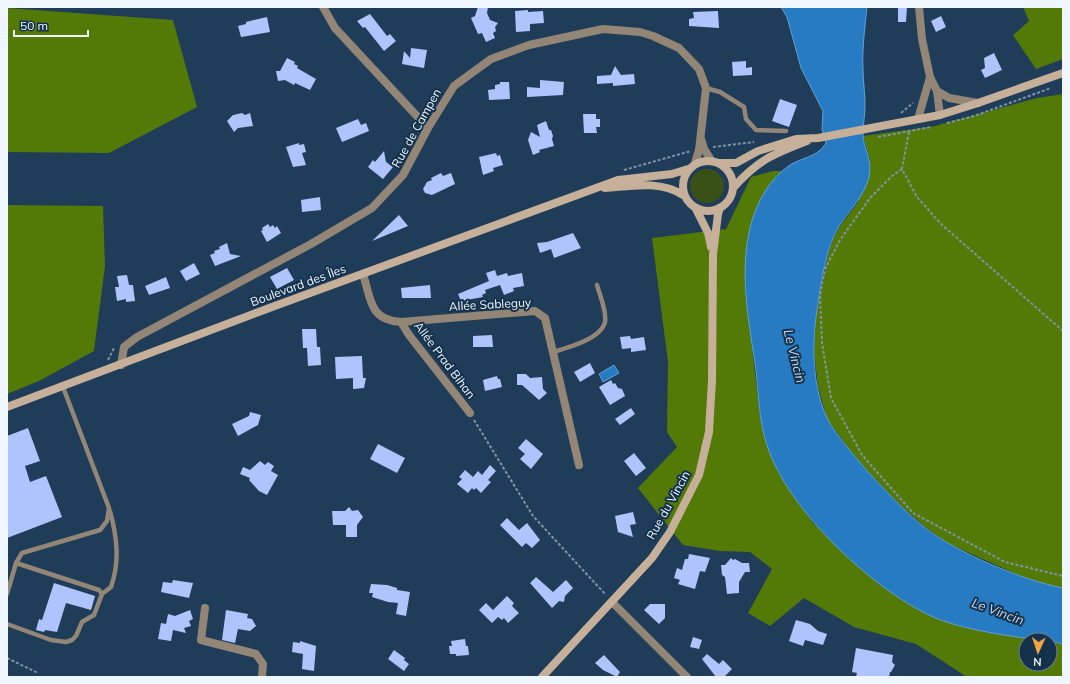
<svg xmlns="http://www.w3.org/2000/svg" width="1070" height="684" font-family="Mulish,sans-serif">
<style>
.green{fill:#395117}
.forest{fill:#537907}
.water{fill:#267bc3;stroke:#62a0d4}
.building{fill:#afc4fc}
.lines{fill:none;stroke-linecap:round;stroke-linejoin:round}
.path{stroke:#8194a7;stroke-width:2;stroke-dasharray:3 2;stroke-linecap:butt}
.service{stroke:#948677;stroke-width:4.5}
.minor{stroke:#948677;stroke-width:8}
.tertiary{stroke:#948677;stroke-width:8}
.secondary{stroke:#c6b099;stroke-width:8}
.labels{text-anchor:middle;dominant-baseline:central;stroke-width:4;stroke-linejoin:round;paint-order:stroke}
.street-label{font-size:12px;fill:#eff6fd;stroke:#15324d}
.water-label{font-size:13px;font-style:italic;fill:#c8dbee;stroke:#15324d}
</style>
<rect width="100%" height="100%" fill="#1f3d59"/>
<!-- green -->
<path class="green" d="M690 186a17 17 0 1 1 34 0a17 17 0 1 1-34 0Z"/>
<!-- forest -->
<path class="forest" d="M1023,7H1063V59L1036,69L1013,35L1029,21Z
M7,8L173,20L197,107L109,153L7,152Z
M1063,94V588L1041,584L1016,574L949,544L925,527L901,506L858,461L827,419L818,387L814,352L816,315L828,254L834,237L840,226L858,202L870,160L863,136L935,126L1037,98Z
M773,171H782L774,180L745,288L761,423L767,446L779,474L814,524L932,616L958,625L1042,640H1026V664H1050V642L1063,644V677H967L916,644L854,627L804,598L770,626L748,613L772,569L750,552L720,551L683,545L638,488L677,447L667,432L668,362L652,238L726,229L751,177Z
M7,205L103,206L105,266L94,351L39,381L7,394Z"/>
<!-- water -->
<path class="water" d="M781,7H867C865,27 862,48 863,69C863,81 865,93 865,105C865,115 863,125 863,134C863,149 873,158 869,177C864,197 850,209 839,226C826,248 822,278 818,303C812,340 811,384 827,418C834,433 858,460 869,473C887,492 904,511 924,527C957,553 1022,580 1063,588V644C1057,643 1052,640 1047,640C1015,638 959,629 931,616C871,588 787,509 767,445C758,419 759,390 755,363C748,317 739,270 751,224C757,202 770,178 790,165C803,157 818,157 826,143L822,129L823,111L801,68L787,17Z
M614,365L619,373L603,382L599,374Z"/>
<!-- building -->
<path class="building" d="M478,7H488L487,13L490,20L498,23L495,27L496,31L493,33L495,38L486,42L482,33L478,34L471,18L475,16Z
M898,7H907L906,22H898Z
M528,10V12L543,11L544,23L530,24V31L516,32L515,11Z
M718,11L719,28L689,26V19L694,18L693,12Z
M370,14L387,36L390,34L396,41L384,51L365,27L363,28L357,21Z
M941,16L946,27L936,32L931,21Z
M267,17L270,32L241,37L238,26L246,24V22Z
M411,48L427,50L424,68L402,64L404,51L410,58Z
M994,53L1002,70L985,78L981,70L985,68L984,58Z
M287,58L295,62L294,64L298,66L297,68L316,79L310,90L295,83L294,85L285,80L278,81L276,71H280Z
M746,61V68L752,67V75L733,76L732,62Z
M615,66L621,75L634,74L635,84L613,86V83L597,84V76L611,75Z
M540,80L564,82L563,95L527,97V87L540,88Z
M500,82H509L510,99L489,100L488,90L495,89V85L500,84Z
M780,99L797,105L789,127L772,121Z
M242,113L245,115L250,113L253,126L238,128L234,132L227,121L233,115Z
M583,114H596V119H600V127H596L597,133H584Z
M358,119L361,125L366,123L369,131L342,142L336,128Z
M546,121L549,130H551L553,136L552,139L554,146L539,150L540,152L533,155L528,140L531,132L540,137L537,125Z
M299,143V145L304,144L306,152L302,153L306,165L293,167L286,147Z
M384,151L386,162L393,167L383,179L368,167L373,160L375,162Z
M496,153L497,156L500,155L503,165L493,168L494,171L483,175L479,157Z
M441,173L443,176L451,173L455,184L432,195L425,193L423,189L427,182L432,180L431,178Z
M320,197L321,210L302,212L301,200Z
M399,215L408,226L372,241Z
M268,224L270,227L273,225L275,228L277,226L281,233L267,242L261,231L263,230L262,228Z
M573,233L581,248L554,258L551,249L540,253L537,243L547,242Z
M227,243L230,254L241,256L215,266L210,255L215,253L214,251L220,249L219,247Z
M194,263L200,274L186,281L180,271Z
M287,268L294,280L277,289L270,277Z
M495,270L497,276L507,273L508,276L522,273L524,286L513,288L514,291L504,295L500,285L485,290L486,293L482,295L483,297L461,301L458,294L489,281L486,273Z
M127,275L129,285H133L135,301L126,302V299L117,301L115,287H119L117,276Z
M166,277L170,288L149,295L145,286Z
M430,285L431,298H402L401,288Z
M302,329H316L317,347H320L321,365L308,366L307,348H303Z
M492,335L493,347H473V336Z
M630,336L631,339L644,337L646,350L631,352V348L622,349L620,337Z
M362,356L363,378H366L364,388L353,389V378L336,379L335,357Z
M590,363L595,373L580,382L574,372Z
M517,374H526L530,378L542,377L543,389L547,393L539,400L522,385H517Z
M497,376L498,379H500L502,387L485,391L483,380Z
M611,380L613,384L615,383L618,388L622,389L625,396L610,405L599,387Z
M631,408L635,414L620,425L615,419Z
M250,412L261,415L258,425L238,436L232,424L249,416Z
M28,428L40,461L25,466L30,482L46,476L62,517L7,538V436Z
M526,439L543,454L531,469L520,459L525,454L518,448Z
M378,444L405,458L397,473L370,459Z
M634,453L646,468L636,476L624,461Z
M260,461L265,465L268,462L274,466L271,471L278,475L267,495L259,491L249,480L250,478L240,474L243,467L250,470Z
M490,465L496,471L488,480L491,482L481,493L476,488L474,490L472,488L468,493L457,484L462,479L459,477L465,470L473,477L478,471L482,475Z
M349,507L352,511L358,510L363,517L357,525V537H346V525H333L332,511H345Z
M633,512L636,524L630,525L633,537L618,532L615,516Z
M507,518L519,530L527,523L540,540L532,548L526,543L522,547L500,525Z
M689,554L710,558L705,572L700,571L695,589L678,584L680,580L674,578L677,568L682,570L685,559H688Z
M731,558L733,560L735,559L742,563H749L750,572H745L739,582V593L727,594L725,577L722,575L721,565H725Z
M536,577L553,592L566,580L573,588L565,596L564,602L559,601L552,608L530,583Z
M173,580L193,583L189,598L161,592L163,582L172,583Z
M54,583L95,596L91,610L66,603L57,632L45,630L44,632L36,630L39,619L42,620Z
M371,584L387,585L397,588V590L410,592L406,616L396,614L398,603L388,602L372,597L373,593H369Z
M507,596L514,603L512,606L519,613L508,623L504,618L502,620L498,617L492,623L479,610L486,603L493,610Z
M650,604H665V618L659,624L644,610Z
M190,610L193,619L189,621L191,626L184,628L186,633L173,630L171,641L158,639L161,623L166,624L168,614L175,616Z
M226,610L248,614L247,618L252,619L256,626L250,631L238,629L235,643L222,640Z
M796,620L810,624L818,631L827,634L823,645L805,640L803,646L789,641Z
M693,637L702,640L699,649L690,647Z
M465,639L466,646H468L469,655L456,656V654H450L449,646H452L451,641Z
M300,641L316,646L314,671L302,669L303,654L292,652L293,642L300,643Z
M856,648L893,655L892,662L895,665L891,672H890L889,677H856L857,673L852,672Z
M394,650L405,658L404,660L409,664L404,671L388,659Z
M707,654L719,664L723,660L732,669L724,677H716L702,659Z
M604,655L620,672L617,677L603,670L595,663Z"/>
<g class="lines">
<!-- path -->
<path class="path" d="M901,113L913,103
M947,123L974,116L1051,88
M909,132L902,169L917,197L941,224L1063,331
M878,137L931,127
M713,147L754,142
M902,169L892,176L870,198L840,240L825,269L820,295L822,343L831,398L862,455L913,513L1005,562L1063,576
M624,170L691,151
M108,360L114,348
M474,420L533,516L606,595
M7,658L38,673"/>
<!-- service -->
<path class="service" d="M706,88L720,92L744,107L746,119L756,130L786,131
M553,352C567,348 601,339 605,322C607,311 600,296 597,285
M7,594L16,563L22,553L100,530L107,521L109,508L63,387
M102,594L111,587C120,561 117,537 110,511
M7,624L51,640L66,642L72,640L76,636L82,622L94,615L102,594L99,590L16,563"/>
<!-- minor -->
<path class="minor" d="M323,7L335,28L428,128
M701,139L704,149L711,160
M363,274C371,299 369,320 401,322L535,311L545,318L579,465
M401,322L409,335L470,413
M121,365L124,347L137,337L311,244L372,208L403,175L428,128L454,86L491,59L529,45L603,29L640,32L653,36L679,48L699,69L706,88L699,150L695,163
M612,602L687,677
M205,608L201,640L256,654L263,664L262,677"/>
<!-- tertiary -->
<path class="tertiary" d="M919,7L922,39L930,77L937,91L940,115
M937,91L949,98L978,103
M918,119L930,77"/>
<!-- secondary -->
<path class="secondary" d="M683 186a25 25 0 1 1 50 0a25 25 0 1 1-50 0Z
M719,163H736L758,151L796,139L818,138L940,115L978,103L1063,73
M605,188C632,186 659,180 683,195
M733,188C758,160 773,154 807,141
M696,209L708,233L711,247
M7,407L272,307L618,180L672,174L688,169
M542,677L652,558L670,532L699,475L709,432L712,380L713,254L718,214L720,208"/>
</g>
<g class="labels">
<!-- street labels -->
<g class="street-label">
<text transform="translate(416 128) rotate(-61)">Rue de Campen</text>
<text transform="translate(298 285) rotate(-20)">Boulevard des Îles</text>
<text transform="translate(490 304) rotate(-3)">Allée Sableguy</text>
<text transform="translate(445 360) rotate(53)">Allée Prad Bihan</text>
<text transform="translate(668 505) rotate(-61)">Rue du Vincin</text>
</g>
<!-- water labels -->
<g class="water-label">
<text transform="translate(795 356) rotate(76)">Le Vincin</text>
<text transform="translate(998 611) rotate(20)">Le Vincin</text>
</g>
</g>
<!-- border -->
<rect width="1070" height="684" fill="none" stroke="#eff6fd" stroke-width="16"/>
<!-- north arrow -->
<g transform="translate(1038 652) rotate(183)"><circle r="19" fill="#15324d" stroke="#6c8093"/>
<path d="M0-3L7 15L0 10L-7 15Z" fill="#f3a442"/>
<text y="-6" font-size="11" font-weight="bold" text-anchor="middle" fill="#eff6fd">N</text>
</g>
<!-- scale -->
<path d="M14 30v6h74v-6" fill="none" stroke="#eff6fd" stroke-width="2"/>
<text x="20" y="30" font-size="12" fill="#eff6fd" stroke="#15324d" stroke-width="3" paint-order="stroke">50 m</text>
</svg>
